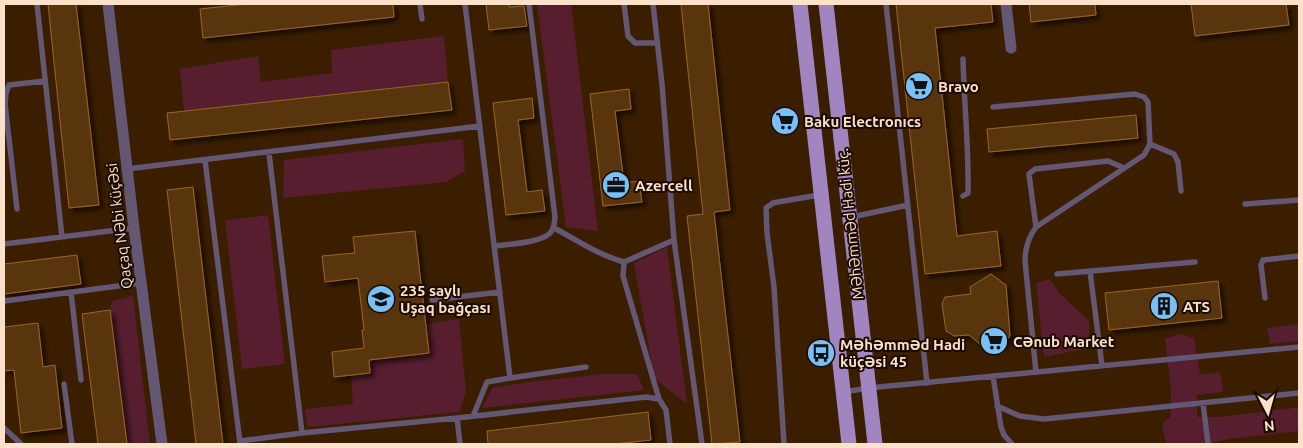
<svg xmlns="http://www.w3.org/2000/svg" width="1303" height="448" font-family="Ubuntu,sans-serif">
<style>
.green{fill:#561e2f}
.building{fill:#583610;stroke:#9d6424;filter:url(#shadow)}
.lines{fill:none;stroke-linecap:round;stroke-linejoin:round}
.lane{stroke:#635773;stroke-width:5.5}
.street{stroke:#635773;stroke-width:11}
.primary{stroke:#a085c1;stroke-width:15}
.labels{text-anchor:middle;dominant-baseline:central;stroke-width:4;stroke-linejoin:round;paint-order:stroke}
.poi-label{font-size:15px;font-weight:bold;fill:#fbe1c9;stroke:#1b0a00;text-anchor:start}
.street-label{font-size:15px;fill:#fbe1c9;stroke:#1b0a00}
</style>
<defs>
<filter id="shadow"><feDropShadow dx="4" dy="4" stdDeviation="2.5" flood-color="#0009"/></filter>
</defs>
<rect width="100%" height="100%" fill="#3b1e00"/>
<!-- green -->
<path class="green" d="M537,4H571L598,231L566,227Z
M444,36L448,82L184,111L180,69L258,56L261,82L332,73L331,50Z
M463,139L465,171L446,182L283,198L284,160Z
M268,215L285,364L242,369L225,220Z
M667,247L687,404L654,378L634,263Z
M1050,279L1060,294L1089,321V348L1044,357L1036,283Z
M133,296L150,444H127L110,310L112,301Z
M459,319L466,392L459,412L307,427L305,409L353,404L351,375L370,373L369,360L429,353L426,324Z
M1299,324V341L1270,344L1267,328Z
M1179,334L1194,338L1200,375L1220,372L1223,392L1197,395V417H1219L1299,407V431L1229,439L1207,444H1166L1162,424L1171,416V390L1165,339Z
M603,374H637L644,390L482,408L492,388L529,382Z"/>
<!-- building -->
<path class="building" d="M48,4H76L99,205L69,208Z
M246,4H393L394,17L203,38L200,9Z
M486,4H509V7L524,6L527,26L489,30Z
M681,4H708L730,210L714,212L740,442L712,444L687,216L703,214Z
M896,4H991L993,22L935,28L957,236L997,231L1001,266L925,274Z
M1029,4H1095L1096,15L1031,22Z
M1191,4H1286L1289,25L1195,36Z
M448,82L452,110L170,140L167,113Z
M629,89L631,109L615,111L624,183L639,181L642,202L603,206L590,94Z
M532,98L534,118L518,120L527,192L542,190L545,211L506,215L493,103Z
M1136,115L1138,138L989,152L987,129Z
M193,187L223,444H196L167,190Z
M415,231L429,353L369,360L370,373L334,377L332,352L364,348L362,330H364L358,278L325,282L322,256L355,253L353,237Z
M77,255L81,284L4,294V264Z
M991,274L1006,285L1010,336L1003,344L982,346L969,335L954,336L946,331L942,304L945,297L971,294L970,287Z
M1218,281L1222,318L1109,330L1105,293Z
M110,310L127,444H98L82,314Z
M38,323L43,367L55,365L62,428L21,433L14,370L4,371V327Z
M648,412L651,440L615,444H488L487,431Z"/>
<g class="lines">
<!-- lane -->
<path class="lane" d="M37,4L62,237
M420,4L422,19
M465,4L510,378L487,382L473,416
M624,4L628,36L635,43H657
M653,4L662,84L674,240L702,444
M886,4L927,383
M993,107L1135,94L1144,97L1148,102L1150,144L1144,155L1036,227C1028,238 1025,248 1025,261L1036,372
M1150,144L1174,154L1178,162L1181,191
M269,153L302,433
M205,160L240,443
M127,169L480,126
M963,196L968,193C969,148 964,103 963,59
M1245,204L1299,200
M17,209L5,104L6,93L9,85L45,81
M852,217L908,205
M1036,227L1029,174L1035,169L1108,161L1124,168
M554,228C579,241 596,254 624,262
M4,244L134,228
M495,246C508,244 541,243 550,233C555,228 554,223 555,217L529,4
M1090,271L1102,366
M1057,274L1195,262
M71,292L81,380
M1265,298L1261,265L1263,260L1299,256
M432,300L500,292
M4,301L141,283
M993,376L1001,427L1004,435L1012,444
M510,378L586,367
M64,384L72,444
M844,392L868,388L1299,347
M659,399L623,276L624,262L674,240
M1203,403L1208,444
M997,406L1020,416L1044,419L1299,393
M457,418L460,444
M4,428L21,444
M240,441L302,433L457,418L646,397L659,399L666,410L670,444
M784,444L774,287L767,233L766,208L773,203L778,202L819,195"/>
<!-- street -->
<path class="street" d="M108,4L134,228L162,444
M1006,4L1011,48"/>
<!-- primary -->
<path class="primary" d="M800,4L849,444
M826,4L875,444"/>
</g>
<!-- icons -->
<defs>
<symbol id="supermarket-disc" viewBox="-11 -11 22 22"><circle r="9.5" fill="#79bff8" stroke="#1b0a00"/><path d="M-6-5.5h2.5l.6 2H6L4.5 2H-2.5L-4.4-4H-6ZM-1.5 3.2a1.3 1.3 0 1 0 .1 0ZM3 3.2a1.3 1.3 0 1 0 .1 0Z" fill="#111"/></symbol>
<symbol id="office-disc" viewBox="-11 -11 22 22"><circle r="9.5" fill="#79bff8" stroke="#1b0a00"/><path d="M-6-3h4V-5.5h4V-3h4V5H-6ZM-1-4.5V-3h2v-1.5ZM-6 0V1H6V0Z" fill="#111"/></symbol>
<symbol id="school-disc" viewBox="-11 -11 22 22"><circle r="9.5" fill="#79bff8" stroke="#1b0a00"/><path d="M0-5L7-2L0 1L-7-2ZM-4 1L0 2.5L4 1V4Q0 6-4 4Z" fill="#111"/></symbol>
<symbol id="building-disc" viewBox="-11 -11 22 22"><circle r="9.5" fill="#79bff8" stroke="#1b0a00"/><path d="M-4-6H4V6H1V3H-1V6H-4ZM-2.5-4.3h1.7v1.8h-1.7ZM.8-4.3h1.7v1.8H.8ZM-2.5-1h1.7V.8h-1.7ZM.8-1h1.7V.8H.8Z" fill="#111"/></symbol>
<symbol id="bus-disc" viewBox="-11 -11 22 22"><circle r="9.5" fill="#79bff8" stroke="#1b0a00"/><path d="M-5-6H5V4H4V6H2V4H-2V6H-4V4H-5ZM-3.5-4V0h7V-4ZM-3.5 1.2v1.5H-2V1.2ZM2 1.2v1.5H3.5V1.2Z" fill="#111"/></symbol>
</defs>
<g fill-rule="evenodd">
<use href="#supermarket-disc" x="903" y="70" width="32" height="32"/>
<use href="#supermarket-disc" x="769" y="105" width="32" height="32"/>
<use href="#office-disc" x="600" y="169" width="32" height="32"/>
<use href="#school-disc" x="365" y="283" width="32" height="32"/>
<use href="#building-disc" x="1148" y="290" width="32" height="32"/>
<use href="#supermarket-disc" x="978" y="325" width="32" height="32"/>
<use href="#bus-disc" x="805" y="337" width="32" height="32"/>
</g>
<g class="labels">
<!-- poi labels -->
<g class="poi-label">
<text x="938" y="86">Bravo</text>
<text x="804" y="121">Baku Electronıcs</text>
<text x="635" y="185">Azercell</text>
<text x="400" y="290">235 saylı<tspan x="400" dy="17">Uşaq bağçası</tspan></text>
<text x="1183" y="306">ATS</text>
<text x="1013" y="341">Cənub Market</text>
<text x="840" y="344">Məhəmməd Hadi<tspan x="840" dy="17">küçəsi 45</tspan></text>
</g>
<!-- street labels -->
<g class="street-label">
<text transform="translate(850 224) rotate(-96)">Məhəmməd Hadi küç.</text>
<text transform="translate(119 226) rotate(-97)">Qaçaq Nəbi küçəsi</text>
</g>
</g>
<!-- border -->
<rect width="1303" height="448" fill="none" stroke="#fbe1c9" stroke-width="10"/>
<!-- north arrow -->
<g transform="translate(1268 413) rotate(174)" stroke="#1b0a00" stroke-width="4" paint-order="stroke">
<path d="M0-4L9 19L0 12L-9 19Z" fill="#fbe1c9"/>
<text y="-8" font-size="14" font-weight="bold" text-anchor="middle" fill="#fbe1c9">N</text>
</g>
</svg>
